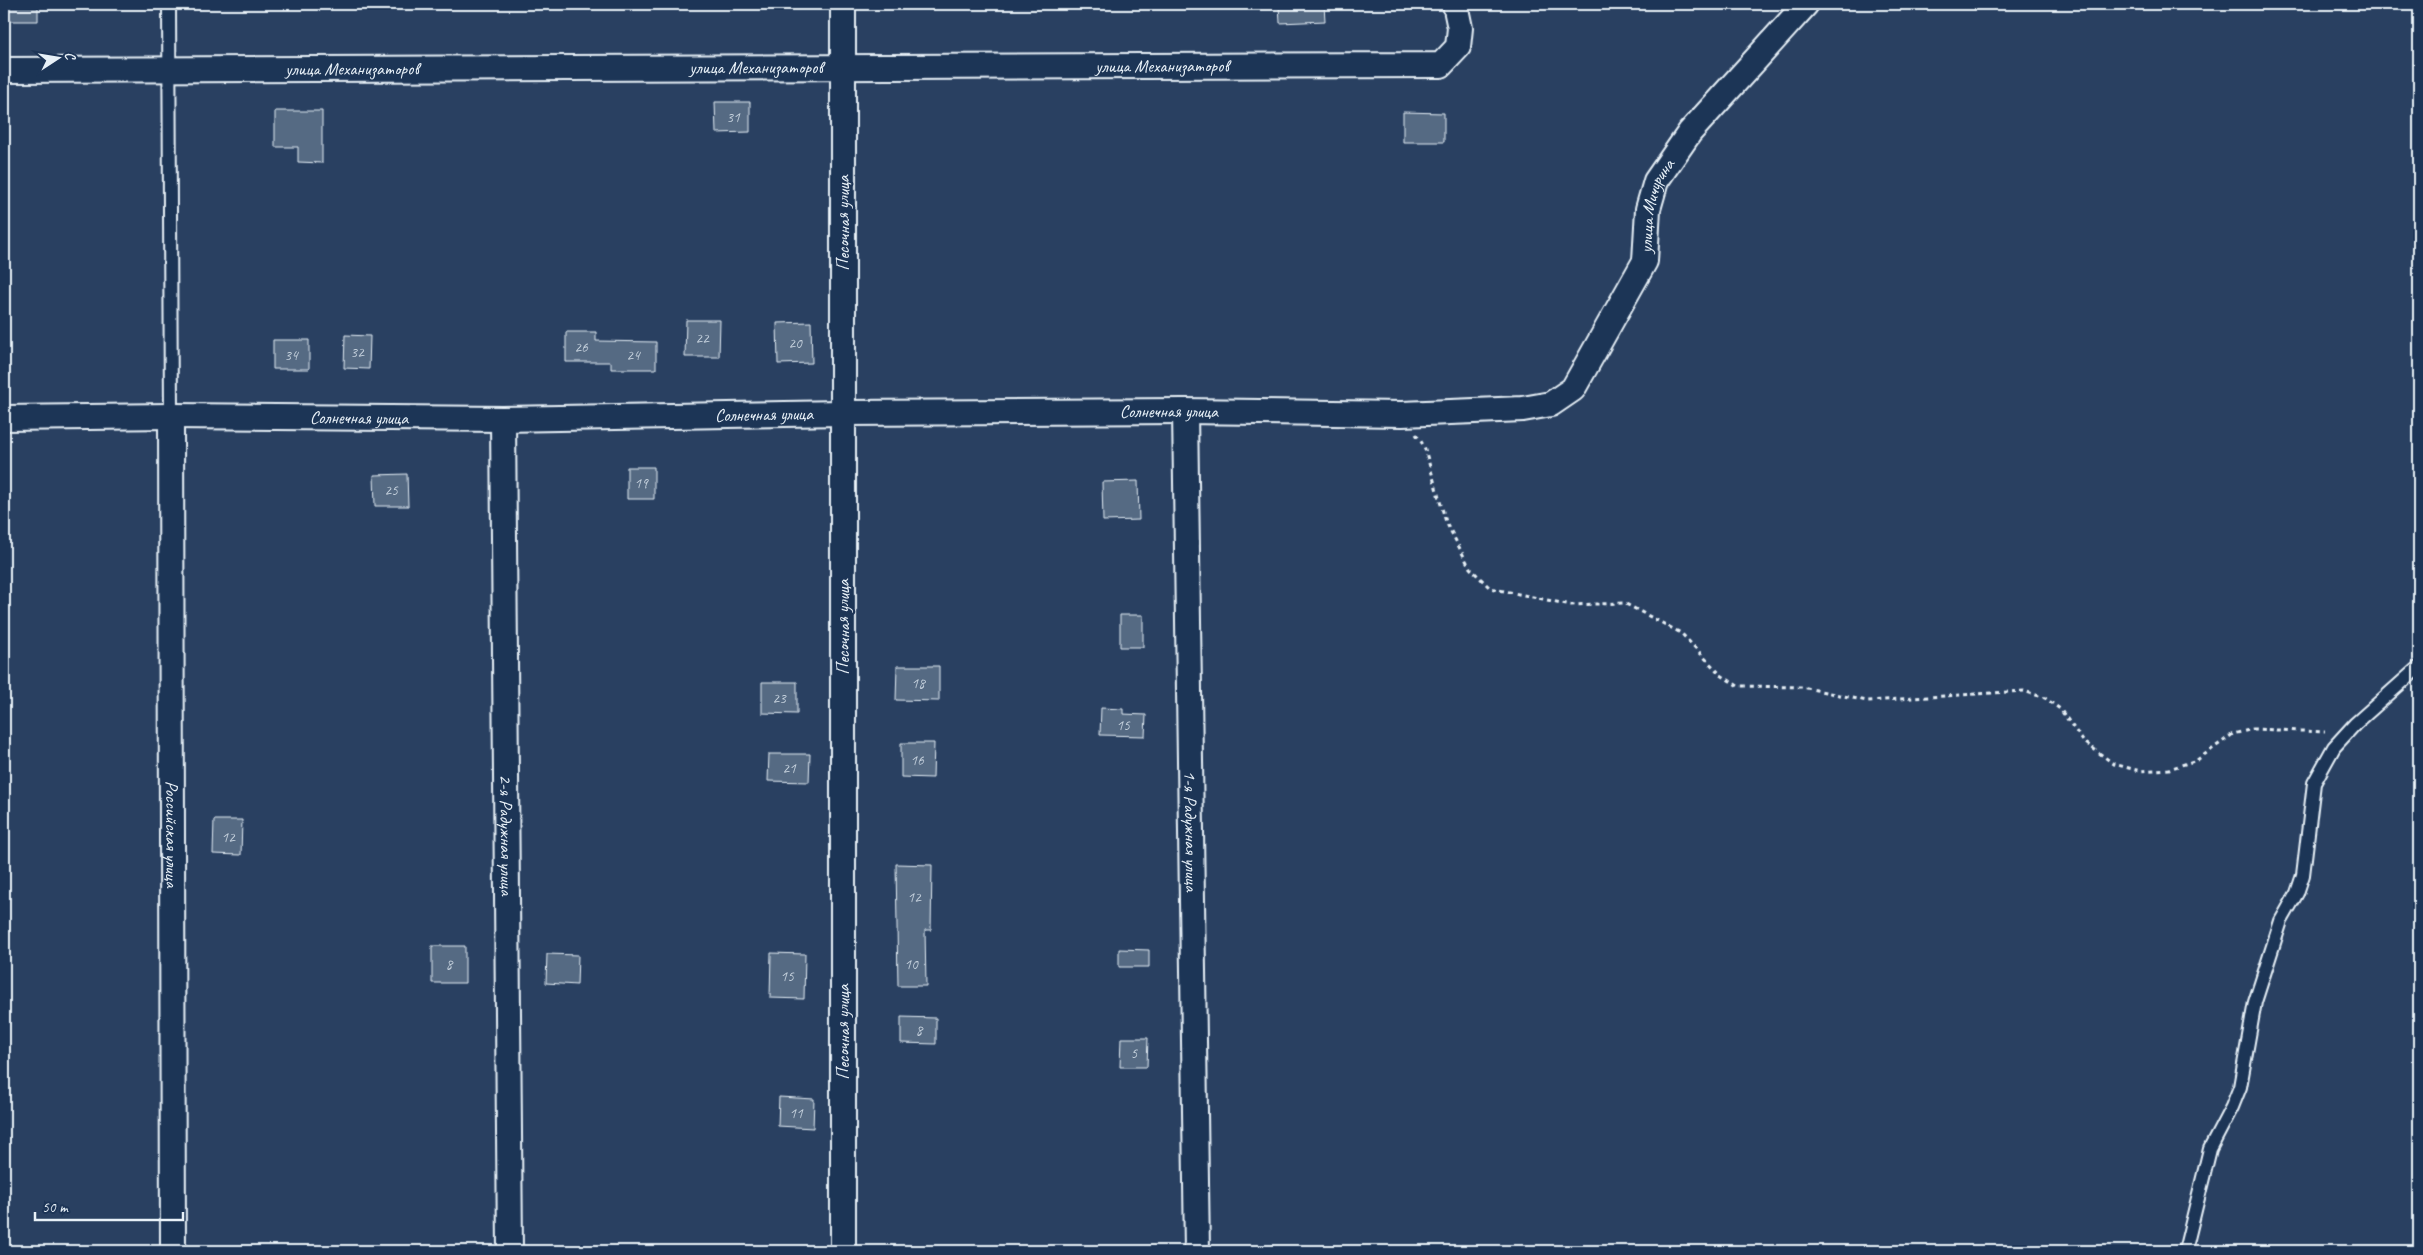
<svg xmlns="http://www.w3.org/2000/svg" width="2423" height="1255" font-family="Caveat,sans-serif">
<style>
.building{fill:#556a83;stroke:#e8f1f8}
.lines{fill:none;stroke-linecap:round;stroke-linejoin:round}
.service-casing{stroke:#e8f1f8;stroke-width:16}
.minor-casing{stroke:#e8f1f8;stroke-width:28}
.path{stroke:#e8f1f8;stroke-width:3;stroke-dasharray:4 4;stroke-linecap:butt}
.service{stroke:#1d3557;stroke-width:12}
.minor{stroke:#1d3557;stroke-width:24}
.labels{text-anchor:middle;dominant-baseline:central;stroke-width:4.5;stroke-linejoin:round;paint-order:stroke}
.number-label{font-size:15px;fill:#c3cfdb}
.street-label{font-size:18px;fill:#e8f1f8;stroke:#1d3557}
</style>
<rect width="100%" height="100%" fill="#294061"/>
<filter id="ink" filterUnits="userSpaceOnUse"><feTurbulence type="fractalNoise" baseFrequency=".02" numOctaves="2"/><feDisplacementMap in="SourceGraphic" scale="10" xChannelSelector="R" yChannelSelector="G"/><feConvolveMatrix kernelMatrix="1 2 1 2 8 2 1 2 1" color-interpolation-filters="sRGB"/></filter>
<g filter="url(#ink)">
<!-- building -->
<path class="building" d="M8,4H38V21H8Z
M1279,4H1324L1325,21L1280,23Z
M715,102H750V132L716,133Z
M275,111H322V163L298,162V147H275Z
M1403,112L1444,113V142H1403Z
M686,320H720L719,357H685Z
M811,322L812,363L778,364L777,323Z
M566,332H596V341L656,342V369H611V362H566Z
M345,335L370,336L369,369L344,368Z
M273,340H309V369H273Z
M627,467H654V499H627Z
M407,474L408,506H375L374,475Z
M1138,481L1139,520L1103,521L1102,482Z
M1120,615H1143V647H1120Z
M897,666H939V701L896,700Z
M762,682H797V714L762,713Z
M1101,708L1123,709V714L1146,715L1145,736L1100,735Z
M901,743H934L933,778L901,777Z
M769,754H810L809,782L768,781Z
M214,820H242L241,855L213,854Z
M896,864L932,865L931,930H925L926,986H898Z
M432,946H465V983H432Z
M1119,949L1149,950V967H1119Z
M771,953L805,954L804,999L770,998Z
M547,954L578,955L577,985L546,983Z
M901,1017L936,1018V1044L901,1043Z
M1121,1038H1148L1147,1067H1120Z
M779,1097L814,1099L813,1128L778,1126Z"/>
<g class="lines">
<defs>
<path id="service" d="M169,4L171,416
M2185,1251L2210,1149L2232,1107L2240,1087L2255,1002L2281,921L2297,893L2303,875L2314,783L2334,747L2355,724L2419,667"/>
<g id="minor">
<path id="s1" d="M4,70L1441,65L1458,47L1460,28L1455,4"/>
<path id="s2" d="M1185,411L1197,1251"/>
<path id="s3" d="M171,416L173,1251"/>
<path id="s4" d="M4,418L171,416L503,419L842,413L1185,411L1402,414L1523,409L1551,404L1573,389L1645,261L1648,209L1656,181L1690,132L1806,4"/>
<path id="s5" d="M503,419L510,1251"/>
<path d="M843,1251V4"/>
</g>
</defs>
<!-- service casing -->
<use href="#service" class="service-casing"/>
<!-- minor casing -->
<use href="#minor" class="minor-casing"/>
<!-- path -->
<path class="path" d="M1416,434L1424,446L1446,522L1470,568L1490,588L1571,605L1624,603L1681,633L1721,675L1738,686L1802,687L1867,701L2024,691L2045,698L2060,709L2083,741L2114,764L2140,771L2169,769L2197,760L2233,734L2253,729L2325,732"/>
<!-- service -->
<use href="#service" class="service"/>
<!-- minor -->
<use href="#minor" class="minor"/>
</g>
</g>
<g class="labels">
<!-- number labels -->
<g class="number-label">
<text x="733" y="117">31</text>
<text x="702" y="338">22</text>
<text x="795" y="343">20</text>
<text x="581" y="347">26</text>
<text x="357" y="352">32</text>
<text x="291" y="355">34</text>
<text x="633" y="355">24</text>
<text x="641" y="483">19</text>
<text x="391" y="490">25</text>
<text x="918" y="683">18</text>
<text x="779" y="698">23</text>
<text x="1123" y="725">15</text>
<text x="917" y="760">16</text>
<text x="789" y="768">21</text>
<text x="228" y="837">12</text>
<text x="914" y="897">12</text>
<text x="449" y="964">8</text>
<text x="911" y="964">10</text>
<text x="787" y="976">15</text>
<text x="919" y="1030">8</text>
<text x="1134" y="1053">5</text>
<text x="796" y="1113">11</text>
</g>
<!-- street labels -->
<g class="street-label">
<text stroke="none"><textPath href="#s1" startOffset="1158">улица Механизаторов</textPath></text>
<text stroke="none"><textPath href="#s1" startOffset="752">улица Механизаторов</textPath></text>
<text stroke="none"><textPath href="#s1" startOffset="348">улица Механизаторов</textPath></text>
<text stroke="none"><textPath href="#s4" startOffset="1778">улица Мичурина</textPath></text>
<text transform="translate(843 223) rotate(-90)">Песочная улица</text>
<text stroke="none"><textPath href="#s4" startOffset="1165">Солнечная улица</textPath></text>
<text stroke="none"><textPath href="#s4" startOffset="760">Солнечная улица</textPath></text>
<text stroke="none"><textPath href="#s4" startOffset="355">Солнечная улица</textPath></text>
<text transform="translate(843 627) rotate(-90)">Песочная улица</text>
<text stroke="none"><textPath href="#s2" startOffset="420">1-я Радужная улица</textPath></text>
<text stroke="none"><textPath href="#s3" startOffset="418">Российская улица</textPath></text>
<text stroke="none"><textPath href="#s5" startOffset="416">2-я Радужная улица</textPath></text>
<text transform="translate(843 1032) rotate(-90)">Песочная улица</text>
</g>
</g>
<!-- margin -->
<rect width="2423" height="1255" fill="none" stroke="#1d3557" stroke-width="20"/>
<rect x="10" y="10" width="2403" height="1235" fill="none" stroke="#e8f1f8" stroke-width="2" filter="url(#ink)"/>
<!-- north arrow -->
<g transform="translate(58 58) rotate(78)" stroke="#1d3557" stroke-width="4" paint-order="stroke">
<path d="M0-4L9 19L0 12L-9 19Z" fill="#e8f1f8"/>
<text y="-8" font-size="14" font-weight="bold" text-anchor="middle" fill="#e8f1f8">С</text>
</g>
<!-- scale -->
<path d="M35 1212v8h148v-8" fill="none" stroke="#e8f1f8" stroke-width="2.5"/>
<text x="42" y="1212" font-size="15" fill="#e8f1f8" stroke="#1d3557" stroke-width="4" paint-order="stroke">50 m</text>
</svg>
